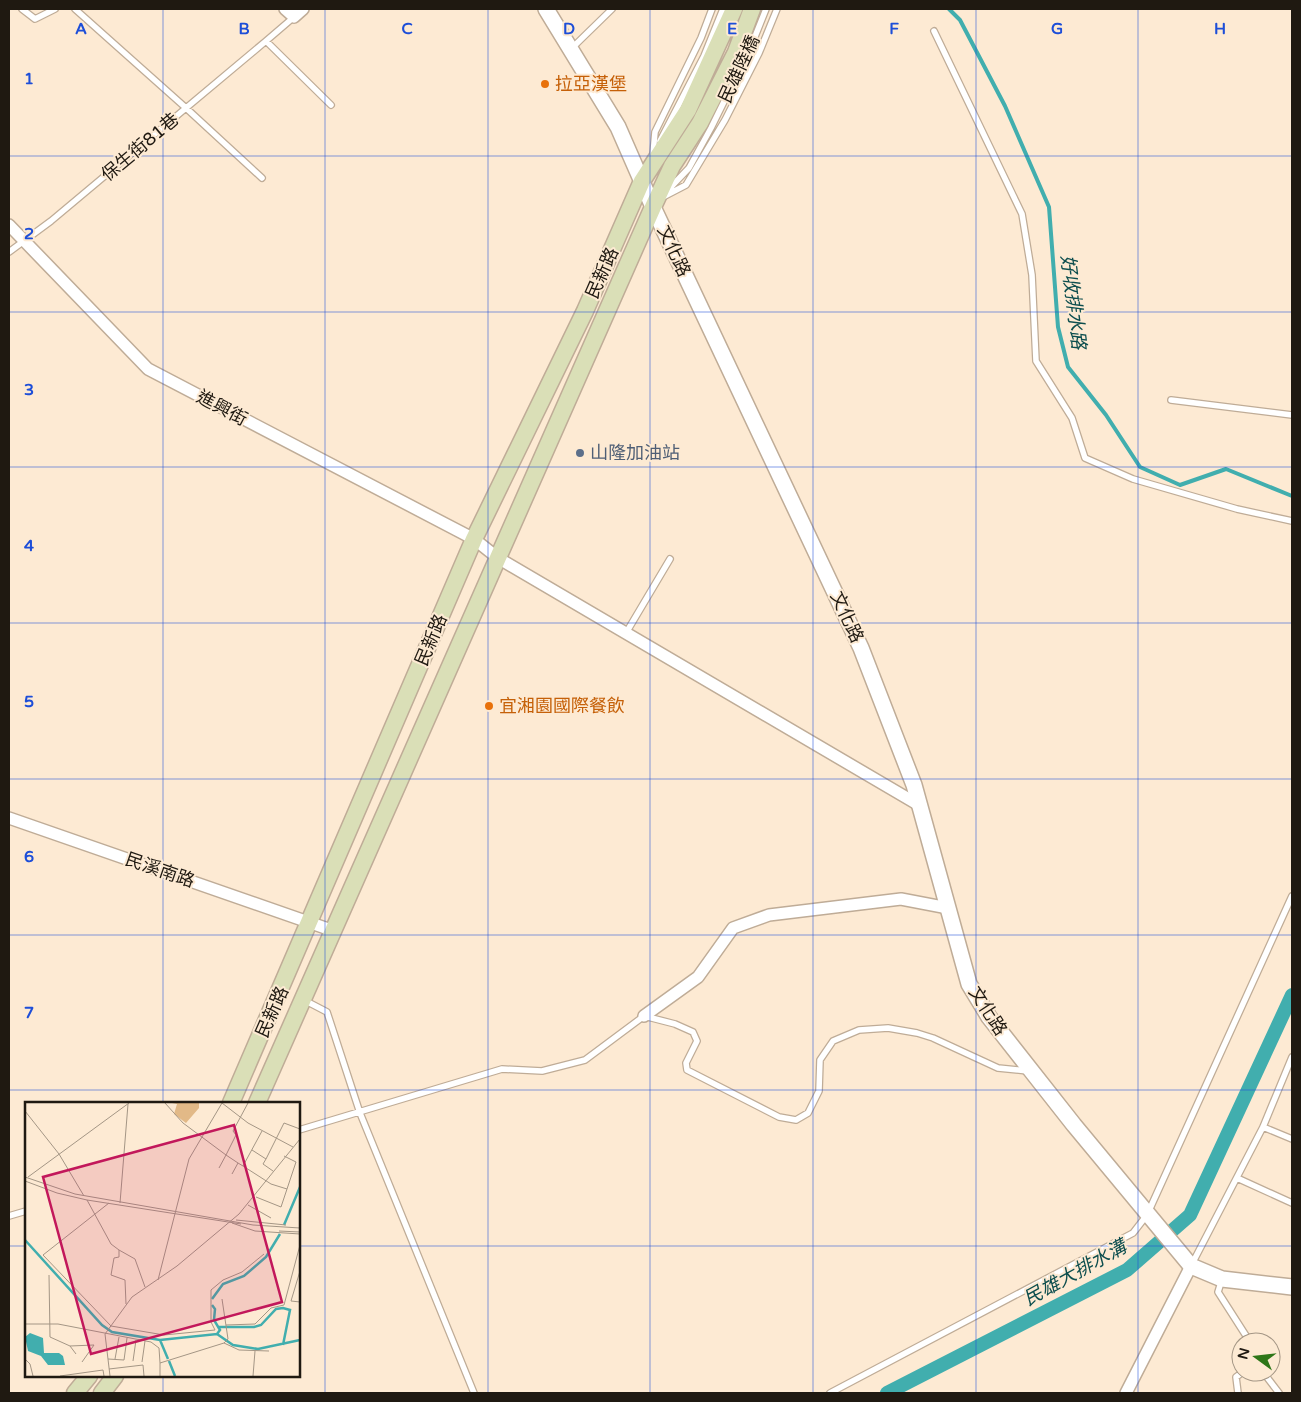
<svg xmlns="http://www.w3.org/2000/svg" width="1301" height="1402" font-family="'Varela Round','Noto Sans TC',sans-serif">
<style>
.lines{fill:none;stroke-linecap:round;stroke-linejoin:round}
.stream{stroke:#41aeae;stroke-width:4}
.canal{stroke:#41aeae;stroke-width:14}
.service-casing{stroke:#bfac97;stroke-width:8}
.minor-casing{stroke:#bfac97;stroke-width:14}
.tertiary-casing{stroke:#bfac97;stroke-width:18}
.secondary-casing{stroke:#bfac97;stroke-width:19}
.service{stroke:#fff;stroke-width:5.5}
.minor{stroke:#fff;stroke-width:11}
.tertiary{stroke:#fff;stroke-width:15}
.secondary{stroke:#dadfb7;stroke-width:16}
.grid{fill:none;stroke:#1d4ed8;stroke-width:1;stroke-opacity:0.55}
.food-dot{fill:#e8710a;stroke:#fdead3;stroke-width:2}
.service-dot{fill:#5c6f8a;stroke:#fdead3;stroke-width:2}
.labels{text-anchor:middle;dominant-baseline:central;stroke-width:4;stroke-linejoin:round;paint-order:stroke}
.street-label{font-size:18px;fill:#1f1911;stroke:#fdead3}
.food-label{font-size:18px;fill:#c56008;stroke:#fdead3;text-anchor:start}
.service-label{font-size:18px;fill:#4e5e75;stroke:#fdead3;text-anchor:start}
.water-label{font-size:19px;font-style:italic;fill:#0d4e4e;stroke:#fdead3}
.inset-river{fill:none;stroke:#41aeae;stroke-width:2.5}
.inset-road{fill:none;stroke:#a49685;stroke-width:1}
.view{fill:#c2185b;fill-opacity:0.15;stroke:#c2185b;stroke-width:2.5}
.inset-edge{fill:none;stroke:#1f1911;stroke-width:2.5}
.grid-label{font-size:16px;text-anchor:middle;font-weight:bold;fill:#1d4ed8;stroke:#fdead3;stroke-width:4;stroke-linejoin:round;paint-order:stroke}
</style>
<rect width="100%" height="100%" fill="#fdead3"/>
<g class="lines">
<!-- stream -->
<path class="stream" d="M949,9L960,20L1005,106L1049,207L1058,327L1068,367L1106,415L1140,467L1180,485L1226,469L1292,496"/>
<!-- canal -->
<path class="canal" d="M887,1393L1127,1270L1190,1215L1292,995"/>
<defs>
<path id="service" d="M22,9L35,19L55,9
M294,17L266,41L331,105
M934,31L1022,214L1032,275L1036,361L1072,418L1085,458L1133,479L1237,509L1292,521
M572,48L612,9
M660,141L704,56L723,9
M653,154L655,132L701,38L712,9
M262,178L186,108L266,41
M668,190L689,168L711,128L750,49L766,9
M661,198L686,185L725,120L759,53L777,9
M9,252L51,221L186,108L75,9
M1171,400L1292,415
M626,633L670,559
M304,1000L327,1012L360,1113L474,1393
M1263,1127L1292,1139
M299,1130L502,1069L542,1071L585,1060L644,1016L675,1024L693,1032L697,1041L686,1063L687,1070L779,1117L796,1120L808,1113L819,1091L820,1060L833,1041L859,1030L888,1028L917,1033L933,1038L998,1068L1028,1071
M1237,1178L1292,1203
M9,1216L26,1211
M1192,1264L1263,1127L1292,1057
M1222,1279L1218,1292L1250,1342
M1263,1372L1279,1393
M830,1393L1133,1233L1147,1215L1292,896
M1238,1393L1236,1377L1243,1372"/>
<path id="minor" d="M285,9L294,17L303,9
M9,225L148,369L474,539L498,558L919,805
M9,818L334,931
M644,1016L698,977L733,928L769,915L901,899L948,908
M1126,1393L1191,1266"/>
<path id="tertiary" d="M546,9L618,127L653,207L861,648L914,785L969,984L989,1017L1074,1125L1191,1266L1222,1279L1292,1287"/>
<path id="secondary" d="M231,1103L474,539L585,311L642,181L688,110L734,9
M257,1103L653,207L672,166L700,123L736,52L752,9
M75,1393L89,1376
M102,1393L115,1376"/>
</defs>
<!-- service casing -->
<use href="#service" class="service-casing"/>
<!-- minor casing -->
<use href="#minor" class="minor-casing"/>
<!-- tertiary casing -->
<use href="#tertiary" class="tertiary-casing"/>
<!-- secondary casing -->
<use href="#secondary" class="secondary-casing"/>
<!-- service -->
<use href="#service" class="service"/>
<!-- minor -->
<use href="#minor" class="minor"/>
<!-- tertiary -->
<use href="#tertiary" class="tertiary"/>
<!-- secondary -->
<use href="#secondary" class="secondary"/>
</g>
<!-- grid -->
<path class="grid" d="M163,9V1103M325,9V1393M488,9V1393M650,9V1393M813,9V1393M976,9V1393M1138,9V1393M9,156H1292M9,312H1292M9,467H1292M9,623H1292M9,779H1292M9,935H1292M9,1090H1292M9,1246H26M299,1246H1292M163,1376V1393"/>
<!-- markers -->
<g class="food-dot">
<circle cx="545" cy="84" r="5"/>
<circle cx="489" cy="706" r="5"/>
</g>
<circle class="service-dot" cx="580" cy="453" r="5"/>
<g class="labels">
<!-- street labels -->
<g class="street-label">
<text transform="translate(739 69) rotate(-65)">民雄陸橋</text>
<text transform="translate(140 147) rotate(-40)">保生街81巷</text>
<text transform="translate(674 251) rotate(65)">文化路</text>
<text transform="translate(602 273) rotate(-66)">民新路</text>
<text transform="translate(222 408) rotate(28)">進興街</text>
<text transform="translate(847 617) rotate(65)">文化路</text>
<text transform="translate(431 640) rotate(-67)">民新路</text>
<text transform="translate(160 870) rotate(19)">民溪南路</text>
<text transform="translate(988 1011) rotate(57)">文化路</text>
<text transform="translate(272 1012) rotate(-66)">民新路</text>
</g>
<!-- food labels -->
<g class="food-label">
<text x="555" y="84">拉亞漢堡</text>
<text x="499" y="706">宜湘園國際餐飲</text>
</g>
<!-- service labels -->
<g class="service-label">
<text x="590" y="453">山隆加油站</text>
</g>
<!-- water labels -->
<g class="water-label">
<text transform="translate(1073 302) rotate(83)">好收排水路</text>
<text transform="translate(1075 1273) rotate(-29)">民雄大排水溝</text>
</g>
</g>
<!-- overview -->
<g transform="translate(25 1102)">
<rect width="275" height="275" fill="#fdead3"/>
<path d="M147,1H174V6L161,21L149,12L152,2Z" fill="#e2b987"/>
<path d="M5,231L18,236L19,251H34L38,254L40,263H23L16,254L3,249L0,235Z" fill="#41aeae"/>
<path class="inset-river" d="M259,123L275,85M0,138L77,223L87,230L135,238L192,232L208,243L233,247L275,238M187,197L198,182L219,174L241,155L255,132M187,203L190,207L189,218L195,228L192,232M194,225H229L236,223L251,207L258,206L265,208L258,243M135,238L143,257M144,259L150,274"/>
<path class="inset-road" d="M140,1L158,21L201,53L211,33L208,29L223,1M197,1L223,21L268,45M0,9L34,52L59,94M237,29L218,64L246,82L262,87M227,48L241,57L259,21L275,27M241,57L238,62L248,69M194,66L201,53L213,61M207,72L213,61L218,64M0,75L50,92L228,123L275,126M3,75L104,1M0,79L32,91L62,98L216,122M231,95L256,105L271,60L259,54M62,98L86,142L94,148V155L89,156L86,173L100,178L101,202M84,101L18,153L86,224L139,233L190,228L186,220V188L198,178L217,170L239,152M95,101L103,2M223,103L246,116M211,118L261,123M207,121L230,129L275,132M254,129L275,130M94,148L110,157L120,185M275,169L266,199L275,200M24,173L25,235L45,244L51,252M133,178L164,57L197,1M0,222H33L126,240L134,246L135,261M201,223L230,222L246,206L259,203L275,143M199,241L214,248L244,249M45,244L69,243L57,260M0,257L5,262L8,274M83,257L99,258L102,236M90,257L94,235M108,259L111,238M117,260L120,239M84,267L118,263L119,274M35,274L78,268L79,274M85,274L80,232L107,195L152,164L214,112L275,37M135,274V261L199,241L203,237L197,197M228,274L230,249"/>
<path class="view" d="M209,23L257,200L66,252L18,75Z"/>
<rect width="275" height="275" class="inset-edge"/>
</g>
<g class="grid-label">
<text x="81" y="34">A</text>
<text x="244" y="34">B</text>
<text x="407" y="34">C</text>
<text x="569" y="34">D</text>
<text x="732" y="34">E</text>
<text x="894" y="34">F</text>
<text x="1057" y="34">G</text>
<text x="1220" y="34">H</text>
<text x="29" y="84">1</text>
<text x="29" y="239">2</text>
<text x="29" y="395">3</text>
<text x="29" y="551">4</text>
<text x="29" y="707">5</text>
<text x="29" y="862">6</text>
<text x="29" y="1018">7</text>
</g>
<!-- border -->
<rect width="1301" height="1402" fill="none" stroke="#1f1911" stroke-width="20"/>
<!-- north arrow -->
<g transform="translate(1256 1357) rotate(285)"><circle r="24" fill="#fdead3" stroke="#a49685"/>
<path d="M0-4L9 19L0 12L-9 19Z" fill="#2e7618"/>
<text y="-8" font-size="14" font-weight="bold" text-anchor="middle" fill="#1f1911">N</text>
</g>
</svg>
